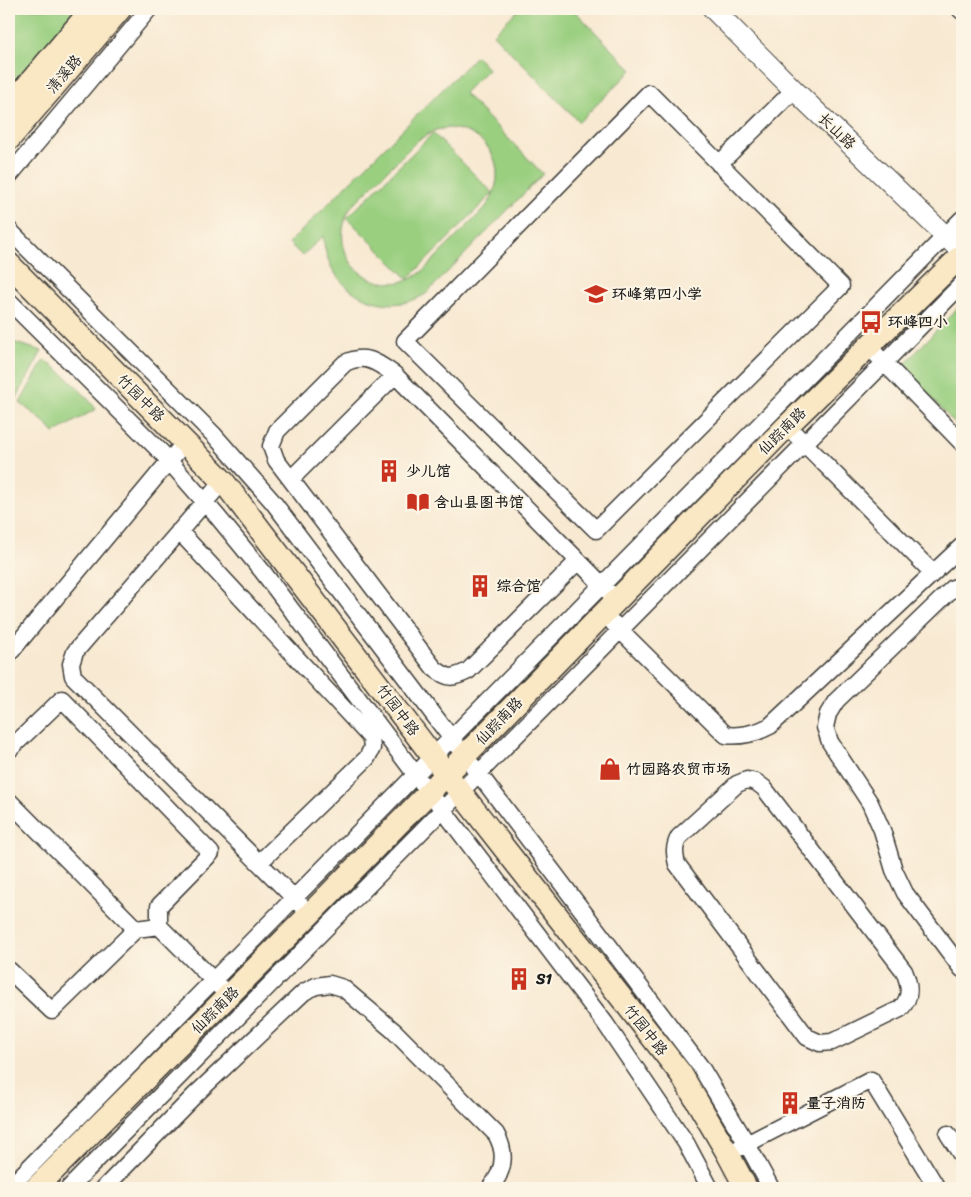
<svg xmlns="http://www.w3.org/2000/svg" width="971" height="1197" font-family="Sriracha,'LXGW WenKai TC',sans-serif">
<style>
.green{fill:#9acf80;stroke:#5b764e;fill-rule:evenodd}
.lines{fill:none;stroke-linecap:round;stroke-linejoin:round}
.minor-casing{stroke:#3d3b37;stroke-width:19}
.tertiary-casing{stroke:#3d3b37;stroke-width:22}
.secondary-casing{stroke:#3d3b37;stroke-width:25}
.minor{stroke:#fff;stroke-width:16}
.tertiary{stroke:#fff;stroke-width:20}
.secondary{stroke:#fae7c3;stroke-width:22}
.labels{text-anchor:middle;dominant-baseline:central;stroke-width:4;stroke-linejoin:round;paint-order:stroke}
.street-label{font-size:15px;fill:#1c1c1c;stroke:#fcf5e5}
.poi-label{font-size:15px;font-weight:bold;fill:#1c1c1c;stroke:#fcf5e5;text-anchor:start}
</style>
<rect width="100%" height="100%" fill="#fcf5e5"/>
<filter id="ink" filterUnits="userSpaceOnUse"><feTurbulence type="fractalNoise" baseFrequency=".02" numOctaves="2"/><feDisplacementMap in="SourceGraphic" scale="10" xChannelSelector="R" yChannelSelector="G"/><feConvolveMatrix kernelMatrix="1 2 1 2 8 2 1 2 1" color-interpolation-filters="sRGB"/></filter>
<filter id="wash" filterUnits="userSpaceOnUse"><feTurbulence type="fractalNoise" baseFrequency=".0096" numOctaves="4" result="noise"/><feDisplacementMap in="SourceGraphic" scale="20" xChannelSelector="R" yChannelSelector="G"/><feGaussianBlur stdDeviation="1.12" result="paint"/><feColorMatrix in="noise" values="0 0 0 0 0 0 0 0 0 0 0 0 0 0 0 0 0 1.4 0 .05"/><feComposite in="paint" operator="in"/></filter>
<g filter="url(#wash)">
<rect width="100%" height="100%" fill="#f8e9d2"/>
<!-- green -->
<path class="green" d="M9,9H79L9,92Z
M519,9H573L632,70L579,122L493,34Z
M476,56L488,69L464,93L543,174L427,293C392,317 342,299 328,259C325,252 324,244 323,236L302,256L289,243ZM447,128C491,130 512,172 485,208C470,224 454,239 439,254C431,262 424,272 414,277C392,289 363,282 350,261C339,243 341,224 351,207L418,140L436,130Z
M433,133L493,193L408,279L347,218Z
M961,304H962V431L902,367Z
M9,341L42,351L15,401L9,399Z
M44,360C65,374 81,389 96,409L54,433L44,422L20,403Z"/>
</g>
<g filter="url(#ink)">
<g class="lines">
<defs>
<path id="minor" d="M960,9L962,11
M649,93L841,286L596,530L405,341Z
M719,164L794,90
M9,176L149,9
M9,230L214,435L273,502L458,747
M9,301L162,453L217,516L263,572L422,783
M868,346L962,443
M787,426L933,573
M291,479L395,375
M223,481L75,652L71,664L73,676L302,906
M179,531L371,738L372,748L367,758L259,863
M578,561L468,671C452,679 448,679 434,668L276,460L271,446L277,431L345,363C366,353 377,362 395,375L609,592
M962,585L953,588L836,701L828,714L825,727L830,742L870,803L882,830L894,870L905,893L962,969
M613,623L726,735C740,737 757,733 770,726L962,546
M9,654L185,442
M9,750L62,699L211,853L159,906V926
M473,766L700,1066L747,1144L771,1188
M747,780L756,782L764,788L904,971C910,985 912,998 900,1009L832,1042L820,1043L807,1037L677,864C674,853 674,846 679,837L737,784Z
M9,801L136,929L159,926L220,987
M437,802L605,1023L686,1143L710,1188
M9,970L52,1011L136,929
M948,1134L962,1156
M739,1148L871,1080L937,1188
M9,1188L962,219
M69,1188L962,284
M104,1188L195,1095L304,992L316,986L330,984L343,988L394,1031L496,1134C507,1153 504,1172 490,1188"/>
<path id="tertiary" d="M713,9L794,90L962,252"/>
<path id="secondary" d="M9,107L92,9
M9,139L120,9
M9,264L223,481L447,775L681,1074L728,1154L746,1188
M36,1188L310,914L787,426L962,255"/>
</defs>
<!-- minor casing -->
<use href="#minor" class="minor-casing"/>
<!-- tertiary casing -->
<use href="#tertiary" class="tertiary-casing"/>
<!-- secondary casing -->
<use href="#secondary" class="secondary-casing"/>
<!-- minor -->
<use href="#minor" class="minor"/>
<!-- tertiary -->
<use href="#tertiary" class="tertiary"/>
<!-- secondary -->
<use href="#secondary" class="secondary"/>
</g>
</g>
<!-- icons -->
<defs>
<symbol id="school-bare" viewBox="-9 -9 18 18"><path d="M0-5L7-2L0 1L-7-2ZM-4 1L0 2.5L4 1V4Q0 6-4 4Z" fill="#c8321e" stroke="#fcf5e5" stroke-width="2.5" paint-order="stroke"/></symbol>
<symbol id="bus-bare" viewBox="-9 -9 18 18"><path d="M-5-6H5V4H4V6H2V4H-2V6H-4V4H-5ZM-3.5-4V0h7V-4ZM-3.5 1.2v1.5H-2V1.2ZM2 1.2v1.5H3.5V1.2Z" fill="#c8321e" stroke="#fcf5e5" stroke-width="2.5" paint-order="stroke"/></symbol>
<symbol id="building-bare" viewBox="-9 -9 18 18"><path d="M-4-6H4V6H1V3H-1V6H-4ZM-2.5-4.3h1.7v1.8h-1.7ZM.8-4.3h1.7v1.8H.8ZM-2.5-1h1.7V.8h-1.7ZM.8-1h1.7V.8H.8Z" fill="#c8321e" stroke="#fcf5e5" stroke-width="2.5" paint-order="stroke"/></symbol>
<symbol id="library-bare" viewBox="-9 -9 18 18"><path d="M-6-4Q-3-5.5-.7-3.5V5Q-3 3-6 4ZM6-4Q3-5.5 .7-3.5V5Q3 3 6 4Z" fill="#c8321e" stroke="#fcf5e5" stroke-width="2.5" paint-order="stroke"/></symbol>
<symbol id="shop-bare" viewBox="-9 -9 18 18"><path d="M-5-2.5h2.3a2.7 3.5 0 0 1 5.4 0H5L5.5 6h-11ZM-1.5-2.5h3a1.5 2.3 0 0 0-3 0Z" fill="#c8321e" stroke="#fcf5e5" stroke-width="2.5" paint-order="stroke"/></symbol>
</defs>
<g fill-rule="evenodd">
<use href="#school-bare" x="580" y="278" width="32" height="32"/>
<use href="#bus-bare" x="855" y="306" width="32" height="32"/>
<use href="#building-bare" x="373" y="455" width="32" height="32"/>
<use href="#library-bare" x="402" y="486" width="32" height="32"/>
<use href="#building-bare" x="464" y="570" width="32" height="32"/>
<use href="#shop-bare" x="594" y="753" width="32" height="32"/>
<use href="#building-bare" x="503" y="963" width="32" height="32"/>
<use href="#building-bare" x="774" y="1087" width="32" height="32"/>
</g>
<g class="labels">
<!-- street labels -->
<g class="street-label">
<text transform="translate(64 74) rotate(-50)">清溪路</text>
<text transform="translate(837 131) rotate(44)">长山路</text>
<text transform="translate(141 398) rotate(45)">竹园中路</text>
<text transform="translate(782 431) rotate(-45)">仙踪南路</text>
<text transform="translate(398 710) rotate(53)">竹园中路</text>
<text transform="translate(499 721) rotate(-46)">仙踪南路</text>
<text transform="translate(215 1010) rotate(-45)">仙踪南路</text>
<text transform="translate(646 1030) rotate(52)">竹园中路</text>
</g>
<!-- poi labels -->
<g class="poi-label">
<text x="612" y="294">环峰第四小学</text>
<text x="888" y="322">环峰四小</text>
<text x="406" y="471">少儿馆</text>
<text x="434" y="502">含山县图书馆</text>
<text x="496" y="586">综合馆</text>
<text x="626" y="769">竹园路农贸市场</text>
<text x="536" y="979">S1</text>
<text x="806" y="1103">量子消防</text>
</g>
</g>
<!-- margin -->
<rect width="971" height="1197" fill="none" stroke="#fcf5e5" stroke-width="30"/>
</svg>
